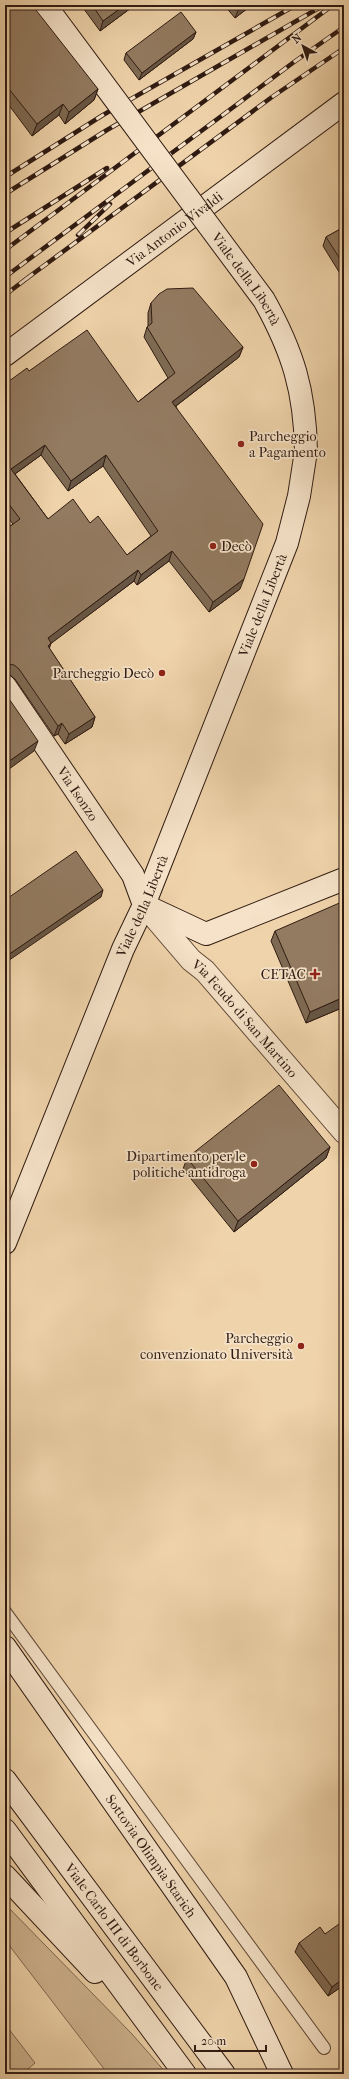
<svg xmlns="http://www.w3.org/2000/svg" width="349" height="2079" font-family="'IM FELL French Canon',serif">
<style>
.green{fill:#cfb490;stroke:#806851}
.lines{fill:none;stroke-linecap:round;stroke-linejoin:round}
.lane-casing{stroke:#604938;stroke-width:14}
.street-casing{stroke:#604938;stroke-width:24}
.secondary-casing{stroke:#301b12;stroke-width:24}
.lane{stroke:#f5e2c8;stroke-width:12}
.street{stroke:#f5e2c8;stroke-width:22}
.secondary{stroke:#f5e2c8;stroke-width:22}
.rail-casing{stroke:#301b12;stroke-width:4.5}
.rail{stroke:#f5e2c8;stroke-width:3;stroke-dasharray:9;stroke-linecap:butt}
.secondary-bridge-casing{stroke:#301b12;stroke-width:24;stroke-linecap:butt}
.secondary-bridge{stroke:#f5e2c8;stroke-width:22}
.wall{fill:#7e6a53;stroke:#301b12;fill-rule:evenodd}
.shaded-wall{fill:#675644;stroke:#301b12}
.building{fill:#937b61;stroke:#301b12;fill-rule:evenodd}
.poi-dot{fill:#8f2418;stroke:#f5e2c8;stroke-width:1.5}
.labels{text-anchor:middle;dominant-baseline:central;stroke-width:3.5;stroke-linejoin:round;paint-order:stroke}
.street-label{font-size:14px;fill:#301b12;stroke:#f5e2c8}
.poi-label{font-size:14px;fill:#301b12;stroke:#f5e2c8;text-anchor:end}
</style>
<rect width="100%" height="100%" fill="#efd3aa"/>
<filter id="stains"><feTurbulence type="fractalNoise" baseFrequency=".005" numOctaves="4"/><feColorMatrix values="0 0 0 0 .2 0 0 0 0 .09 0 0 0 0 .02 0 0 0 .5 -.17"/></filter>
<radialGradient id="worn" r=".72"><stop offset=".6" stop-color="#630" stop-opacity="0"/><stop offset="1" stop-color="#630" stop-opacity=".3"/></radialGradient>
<!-- green -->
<path class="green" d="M5,1904L132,2034L167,2074H108L5,1940Z
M5,2024L35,2063L22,2074H5Z"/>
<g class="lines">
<defs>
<path id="lane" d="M5,1612L324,2048"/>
<g id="street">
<path id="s1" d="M144,905L191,960L205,971L344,1132"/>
</g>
<g id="secondary">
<path id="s2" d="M5,355L344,103"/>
<path id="s3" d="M5,686L133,875L144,905"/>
<path d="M144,905L206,934L344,879"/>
<path id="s4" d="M5,1243L123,949L144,905L287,543L299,496L306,451"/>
<path id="s5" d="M5,1647L236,1977L282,2074"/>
<path id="s6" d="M5,1780L224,2074"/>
<path d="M5,1830L185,2074"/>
<path d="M5,1876L95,1972"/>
</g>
</defs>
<!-- lane casing -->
<use href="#lane" class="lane-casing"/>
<!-- street casing -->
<use href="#street" class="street-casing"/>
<!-- secondary casing -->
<use href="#secondary" class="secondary-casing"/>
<!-- lane -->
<use href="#lane" class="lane"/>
<!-- street -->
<use href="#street" class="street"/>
<!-- secondary -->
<use href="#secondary" class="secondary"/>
<defs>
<path id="rail" d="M5,177L103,115L296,5
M5,194L107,130L324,5
M5,233L107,168
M78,235L110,204
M5,250L333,5
M5,277L294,62L344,27
M26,279L272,97L344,48
M5,295L30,276"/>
</defs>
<!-- rail casing -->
<use href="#rail" class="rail-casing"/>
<!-- rail -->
<use href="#rail" class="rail"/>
<defs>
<g id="secondary-bridge">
<path id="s7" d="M45,5L264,300C293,352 305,391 306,451"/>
</g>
</defs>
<!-- secondary-bridge casing -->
<use href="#secondary-bridge" class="secondary-bridge-casing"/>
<!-- secondary-bridge -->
<use href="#secondary-bridge" class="secondary-bridge"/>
</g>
<!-- wall -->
<path class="wall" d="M5,5L98,89L94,100L65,124L59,115L32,136L5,100Z
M81,5H135L100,31Z
M224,5H252L235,18Z
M196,32L193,39L139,80L124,60L126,53Z
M344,227V280L323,246L326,237Z
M151,303L243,347L239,357L176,406L240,589L209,612L169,561L137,585L134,581L51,643L49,648L95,717L92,727L65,744L58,734L54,736L15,679L10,675L5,674V530L13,524L5,514V384L29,371L138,402L168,378L144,337L147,327L148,326V313ZM41,455L68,491L103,466L151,536L127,555L90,523L48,519L15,474Z
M344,500V513L341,509Z
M275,931L344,1007L306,1023L271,941Z
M330,1147L326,1158L234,1232L183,1169L187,1158Z
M344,1931V1985L328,1996L295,1952L299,1943L325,1934Z"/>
<!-- shaded-wall -->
<path class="shaded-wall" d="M125,5H135L100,31L103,21Z
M243,5H252L235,18L239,8Z
M196,32L193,39L139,80L142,73Z
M98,89L94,100L65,124L69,112Z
M63,104L59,115L32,136L37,124Z
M243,347L239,357L168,412L172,402Z
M45,445L41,455L8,479L11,469Z
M106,455L103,466L68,491L71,481Z
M172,551L169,561L137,585L141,575Z
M138,570L134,581L49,645L51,643L48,653V638Z
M244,579L240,589L209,612L213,602Z
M5,664H7L5,670Z
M95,717L92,727L65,744L69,734Z
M62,723L58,734L54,736L58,726Z
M38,741L34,751L5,772V764Z
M103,890L101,897L5,963V957Z
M344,997V1007L306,1023L310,1012Z
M330,1147L326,1158L234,1232L238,1221Z
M344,1978V1985L328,1996L332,1987Z"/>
<!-- building -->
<path class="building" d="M5,5H32L98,89L69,112L63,104L37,124L5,84Z
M92,5H125L103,21Z
M237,5H243L239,8Z
M181,12L196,32L142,73L126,53Z
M344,227V265L326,237Z
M193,288L243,347L172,402L263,524L244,579L213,602L172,551L141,575L138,570L48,638L51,643L48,646L95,717L69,734L62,723L58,726L19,669L14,665L7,664H5V530L20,519L5,499V384L27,368L29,371L87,330L138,402L175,373L147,327L152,323L151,303L159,294L167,289ZM45,445L71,481L106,455L158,531L127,555L98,516L90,523L73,499L48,519L11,469Z
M5,693L38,741L5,764Z
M76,851L103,890L5,957V900Z
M344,901V997L310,1012L275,931Z
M279,1085L330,1147L238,1221L187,1158Z
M339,1924L344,1931V1978L332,1987L299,1943L320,1927L325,1934Z"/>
<!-- markers -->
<g class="poi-dot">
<circle cx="241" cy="444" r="4"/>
<circle cx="213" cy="546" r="4"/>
<circle cx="162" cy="673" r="4"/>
<path d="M313 968h4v4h4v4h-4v4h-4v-4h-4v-4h4z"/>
<circle cx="254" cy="1164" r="4"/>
<circle cx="301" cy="1346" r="4"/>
</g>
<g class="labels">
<!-- street labels -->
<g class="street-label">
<text stroke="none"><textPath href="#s2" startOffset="211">Via Antonio Vivaldi</textPath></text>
<text stroke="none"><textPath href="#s7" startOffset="340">Viale della Libertà</textPath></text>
<text stroke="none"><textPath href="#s4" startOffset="688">Viale della Libertà</textPath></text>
<text stroke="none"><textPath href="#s3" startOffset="130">Via Isonzo</textPath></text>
<text stroke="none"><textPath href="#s4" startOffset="364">Viale della Libertà</textPath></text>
<text stroke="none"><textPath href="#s1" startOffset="152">Via Feudo di San Martino</textPath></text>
<text stroke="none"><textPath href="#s5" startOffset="255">Sottovia Olimpia Starich</textPath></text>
<text stroke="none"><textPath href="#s6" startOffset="183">Viale Carlo III di Borbone</textPath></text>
</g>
<!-- poi labels -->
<g class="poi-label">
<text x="249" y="436" text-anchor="start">Parcheggio<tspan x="249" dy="16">a Pagamento</tspan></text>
<text x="221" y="546" text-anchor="start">Decò</text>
<text x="154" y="673">Parcheggio Decò</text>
<text x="306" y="974">CETAC</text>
<text x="246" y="1156">Dipartimento per le<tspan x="246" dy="16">politiche antidroga</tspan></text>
<text x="293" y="1338">Parcheggio<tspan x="293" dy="16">convenzionato Università</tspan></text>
</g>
</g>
<!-- margin -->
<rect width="349" height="2079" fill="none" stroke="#efd3aa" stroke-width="20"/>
<rect x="6" y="6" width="337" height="2067" fill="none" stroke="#301b12" stroke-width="2"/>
<rect x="10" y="10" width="329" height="2059" fill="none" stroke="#301b12"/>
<!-- north arrow -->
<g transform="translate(303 46) rotate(320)" stroke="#f5e2c8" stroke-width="3" paint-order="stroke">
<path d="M0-3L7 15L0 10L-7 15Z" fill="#301b12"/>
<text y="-6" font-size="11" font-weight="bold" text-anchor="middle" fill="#301b12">N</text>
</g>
<!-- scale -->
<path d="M195 2045v6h71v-6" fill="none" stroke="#301b12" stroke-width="2"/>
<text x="201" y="2045" font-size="12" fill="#301b12" stroke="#f5e2c8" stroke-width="3" paint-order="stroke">20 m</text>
<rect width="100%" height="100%" filter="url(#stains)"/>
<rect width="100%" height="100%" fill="url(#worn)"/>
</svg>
